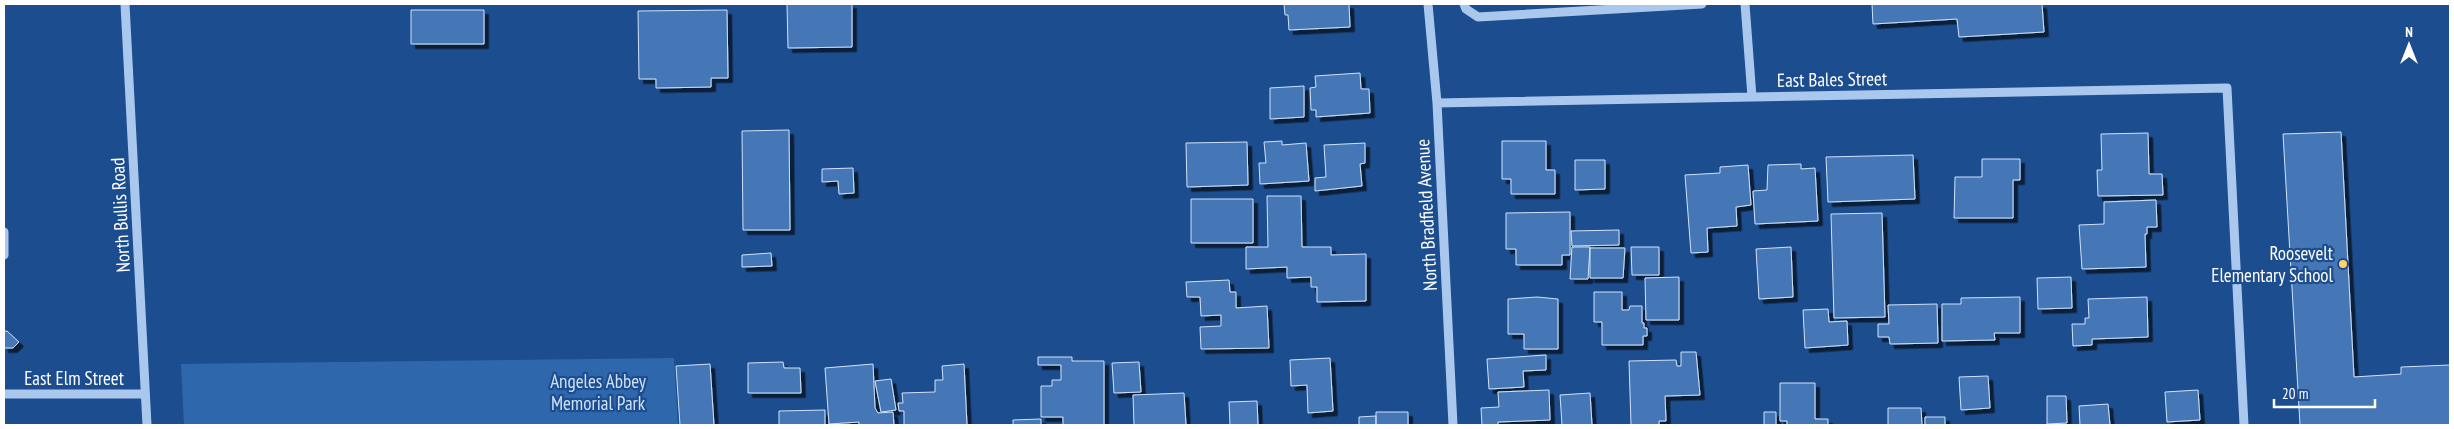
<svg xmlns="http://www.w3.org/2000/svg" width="2454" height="429" font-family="'PT Sans Narrow',sans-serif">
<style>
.green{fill:#2f67ac}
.building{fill:#4477b6;stroke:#d0e2fa;filter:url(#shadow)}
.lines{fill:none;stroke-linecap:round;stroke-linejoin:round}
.minor{stroke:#aac8ee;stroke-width:9}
.poi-dot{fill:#fed367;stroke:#1c4d8e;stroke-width:2}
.labels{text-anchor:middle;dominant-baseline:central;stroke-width:4.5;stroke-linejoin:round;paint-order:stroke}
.street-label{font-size:19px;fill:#fff;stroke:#1c4d8e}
.poi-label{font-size:19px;fill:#fff;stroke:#1c4d8e;text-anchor:end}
.park-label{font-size:19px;fill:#d0e2fa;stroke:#1c4d8e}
</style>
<defs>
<filter id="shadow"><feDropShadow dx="4.5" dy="4.5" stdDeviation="0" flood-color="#0009"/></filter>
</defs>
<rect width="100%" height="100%" fill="#1c4d8e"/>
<!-- green -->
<path class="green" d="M674,358L678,425H184L181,364Z"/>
<!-- building -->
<path class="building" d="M787,4H852V47L788,48Z
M1284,4H1349L1350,27L1289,30L1288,15H1285Z
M1872,4H2042L2044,32L1959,37L1957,19L1873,24Z
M411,10H484V44H411Z
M727,10L728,78H711V87L656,88V79H639L638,11Z
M1360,73L1361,89H1369L1370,113L1316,117V110H1311L1310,88L1316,87L1315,76Z
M1304,86V117L1270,119V88Z
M789,130L790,230H743L742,131Z
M2341,132L2354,377L2401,374V367L2450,365V425H2300L2283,134Z
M2148,133L2149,174H2162L2163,195L2098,196L2097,170H2102L2101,134Z
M1282,141V145L1306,143L1309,181L1260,184L1259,163H1266L1264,142Z
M1502,141H1546V170H1555V194H1511V179H1502Z
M1247,142L1248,185L1187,187L1186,143Z
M1365,143V163L1360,164L1362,186L1315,191V178L1326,177L1324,145Z
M1913,155L1915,199L1828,202L1826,157Z
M1982,159H2020V180H2013V218H1954L1955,177H1982Z
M1575,160H1605V189L1575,190Z
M1801,164V169L1815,168L1818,221L1755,224L1753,191L1767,190L1768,165Z
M1748,165L1751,205L1736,207L1737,226L1707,228L1708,252L1691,253L1685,175L1720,173V167Z
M853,168L854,193L839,194L838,181L822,182V169Z
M1267,196H1301L1302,247H1331V255L1366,254V301L1317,302V287H1311V277L1287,278V267L1246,269V247H1268Z
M1191,199H1253V243H1191Z
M2156,200L2157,227H2147V234H2145L2146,267L2082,269L2079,225L2104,224V202Z
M1570,212V255H1562V265H1516V249H1506V213Z
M1882,213L1885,317L1834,318L1831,214Z
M1619,230V245L1572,246L1571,231Z
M1572,247H1590L1588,279H1570Z
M1631,247H1659V275H1632Z
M1791,247L1793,297L1759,299L1756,249Z
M1590,248H1625L1623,278H1590Z
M771,253L772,266L742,267V255Z
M1679,277V320H1646L1645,278Z
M2071,277L2072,308L2038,309L2037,278Z
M1229,280L1230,292H1236V308L1267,306L1269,348L1201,349L1200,327L1221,326V315L1201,316L1200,297H1187L1186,282Z
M1594,292H1622V310H1629L1630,306H1642V323H1644V328H1647V336H1643V345H1602V322H1594Z
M1537,297L1558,299V349H1524V334H1508V299Z
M2020,297V333H1994L1995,340L1942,341V304H1961V298Z
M2147,297L2148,337L2092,339V345L2073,346L2072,324H2085V318H2089L2088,299Z
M1937,304L1938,343L1890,344L1889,337H1878V324H1889L1888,305Z
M1828,309L1829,322L1847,321L1848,345L1805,348L1803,310Z
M4,331H7L19,342L13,348H4Z
M1681,352H1696L1700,395L1665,396L1666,421H1659V425H1631L1629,361L1676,360L1677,366H1681Z
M1546,355V370L1523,371L1524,387L1489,389L1487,359Z
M1038,357H1072V361H1104V425H1063V417H1041V386H1052V380H1061V365H1038Z
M1330,358L1333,411L1308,413L1307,385L1291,386L1290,360Z
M783,362L784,368H800L801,393H748V363Z
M1139,362L1141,392L1114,393L1112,363Z
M710,364L714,425H680L676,366Z
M873,364L875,408L878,413L893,412L894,425H859V422L829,424L825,368Z
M964,364L967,425H904V411H899L898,403H903L902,393L935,392V380H943L942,366Z
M1988,376L1990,408L1961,410L1959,377Z
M891,379L896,410L881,412L875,381Z
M1780,383H1815V419H1828V425H1787V421H1780Z
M1549,390L1550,420L1498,422V425H1482L1481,408L1499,407L1498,392Z
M2198,390L2200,420L2167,422L2165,392Z
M1184,393L1186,425H1134L1133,395Z
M1590,393L1592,425H1562L1560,395Z
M2047,396H2066L2067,423L2047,424Z
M1257,401L1258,425H1230L1229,402Z
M2108,404L2110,425H2080L2079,406Z
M1888,408H1921L1922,425H1888Z
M825,410V425H779V411Z
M1376,412H1408V425H1376Z
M1764,412H1776V425H1749H1764Z
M1376,416V425H1359V417Z
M1925,417H1945V425H1925Z
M1041,419V425H1013V420Z"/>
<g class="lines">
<!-- minor -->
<path class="minor" d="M125,4L147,425
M1428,4L1437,103L1453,425
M1464,4L1466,9L1478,17L1702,4
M1745,4L1752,97
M1437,103L2227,88L2244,425
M4,232V255
M4,394H145"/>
</g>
<!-- markers -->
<circle class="poi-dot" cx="2343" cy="264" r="5"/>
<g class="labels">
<!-- street labels -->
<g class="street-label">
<text transform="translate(1832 79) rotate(-1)">East Bales Street</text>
<text transform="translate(120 215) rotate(-93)">North Bullis Road</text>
<text transform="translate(1426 215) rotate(-93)">North Bradfield Avenue</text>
<text x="74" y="378">East Elm Street</text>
</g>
<!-- poi labels -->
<g class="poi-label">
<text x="2333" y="253">Roosevelt<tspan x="2333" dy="22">Elementary School</tspan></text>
</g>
<!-- park labels -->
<g class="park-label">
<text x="598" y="381">Angeles Abbey<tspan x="598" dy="22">Memorial Park</tspan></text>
</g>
</g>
<!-- border -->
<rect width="2454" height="429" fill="none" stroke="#ffffff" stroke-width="10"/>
<!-- north arrow -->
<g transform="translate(2409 45)" stroke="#1c4d8e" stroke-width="4" paint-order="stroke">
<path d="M0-4L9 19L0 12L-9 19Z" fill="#ffffff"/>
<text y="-8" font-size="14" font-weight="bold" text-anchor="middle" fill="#ffffff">N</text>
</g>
<!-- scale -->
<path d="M2274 399v8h101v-8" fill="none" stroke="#ffffff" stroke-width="2.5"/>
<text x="2282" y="399" font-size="15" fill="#ffffff" stroke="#1c4d8e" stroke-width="4" paint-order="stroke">20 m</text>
</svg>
